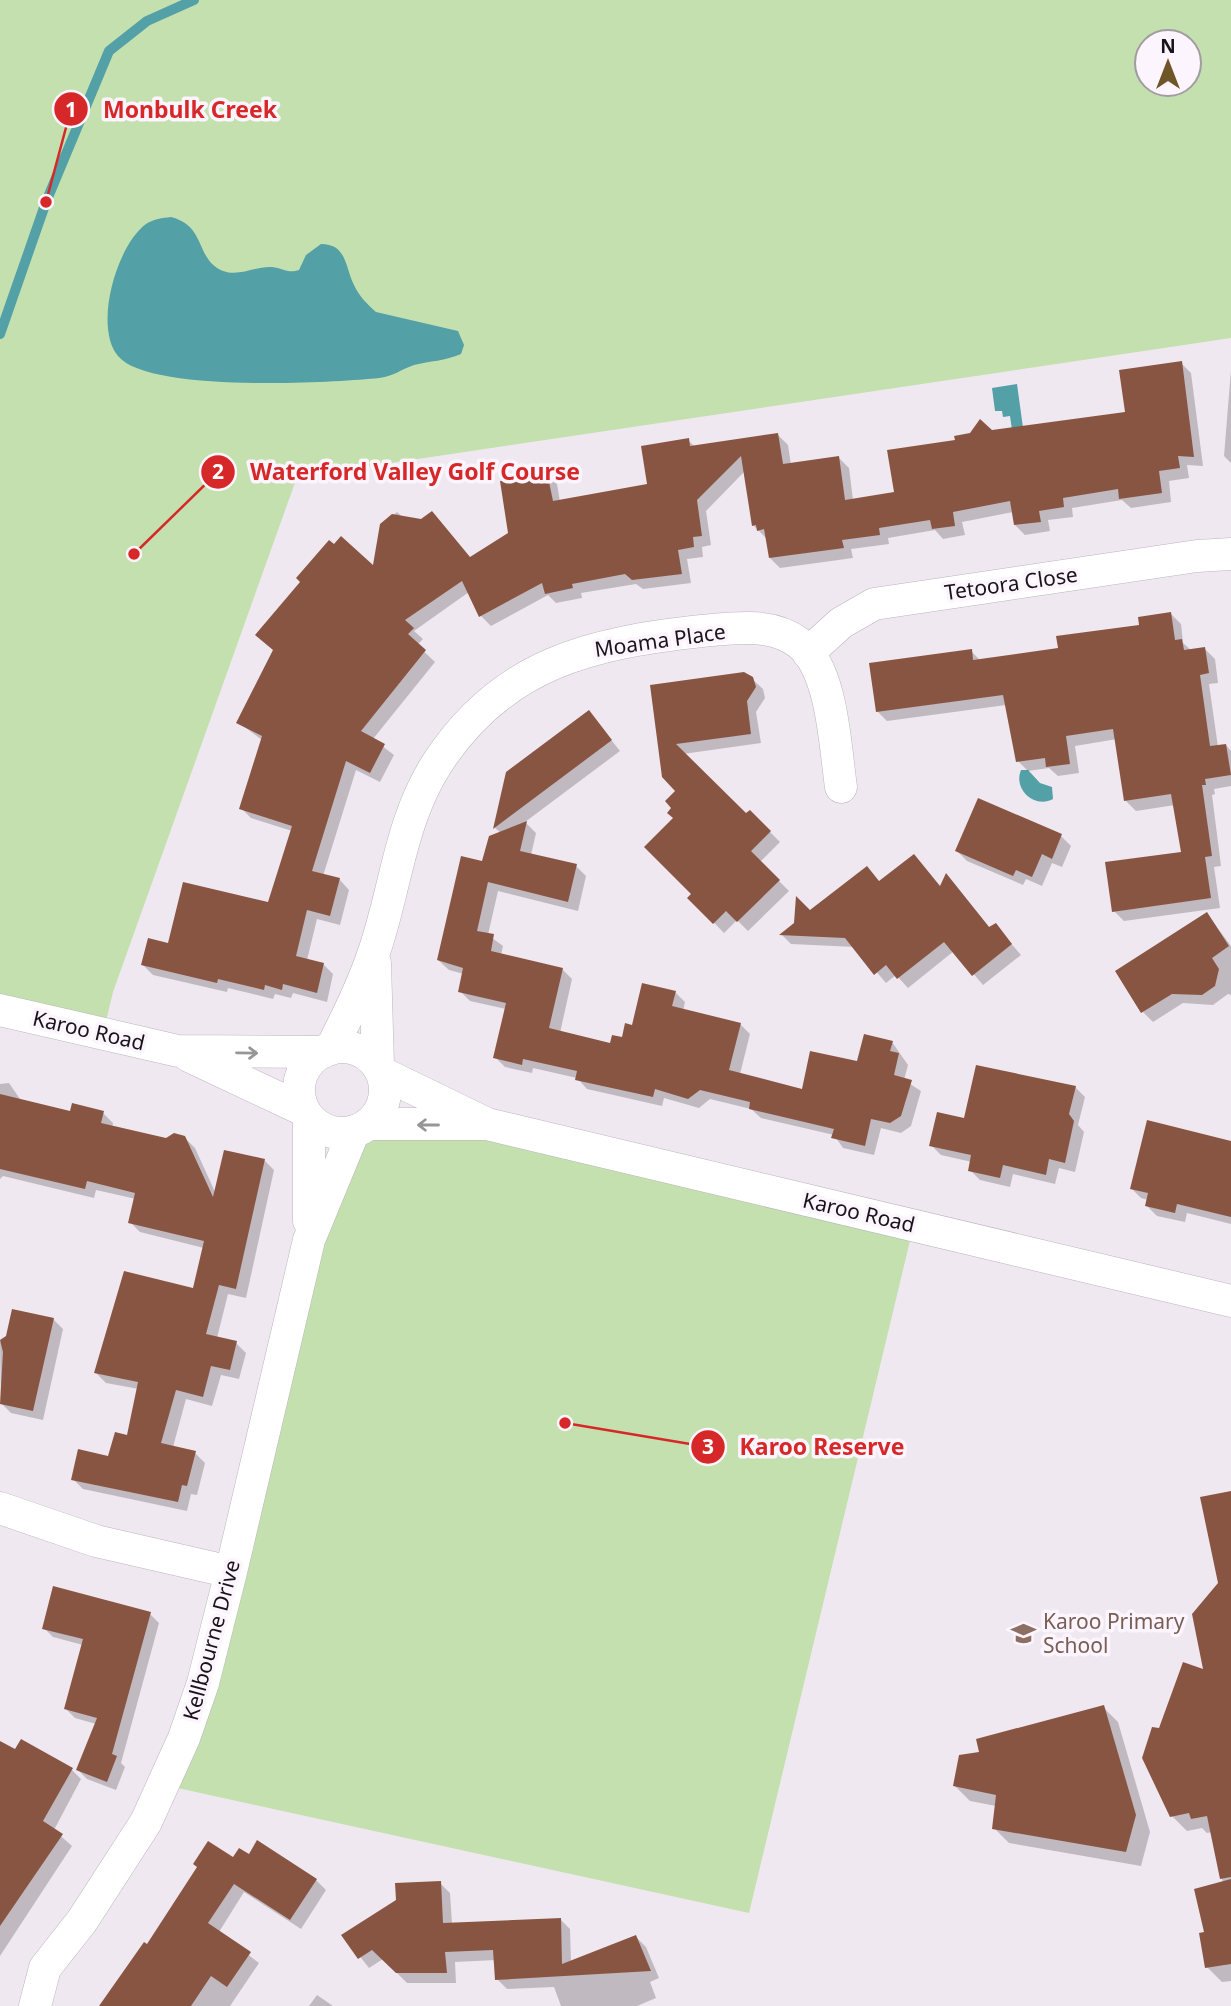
<svg xmlns="http://www.w3.org/2000/svg" width="1231" height="2006" font-family="'Noto Sans',sans-serif">
<style>
.green{fill:#c4e0ae;fill-rule:evenodd}
.water{fill:#53a0a6}
.shadow{fill:#0003}
.lines{fill:none;stroke-linecap:round;stroke-linejoin:round}
.stream{stroke:#53a0a6;stroke-width:10}
.building{fill:#895543}
.minor-casing{stroke:#bcb4bd;stroke-width:33}
.minor{stroke:#fff;stroke-width:32}
.oneway{stroke:#979697}
.labels{text-anchor:middle;dominant-baseline:central;stroke-width:7;stroke-linejoin:round;paint-order:stroke}
.street-label{font-size:21px;fill:#181518;stroke:#fdf5fe}
.education-label{font-size:21px;fill:#785e54;stroke:#fdf5fe;text-anchor:start}
.leader{fill:none;stroke:#d62828;stroke-width:2.5}
.callout-dot{fill:#d62828;stroke:#fdf5fe;stroke-width:2.5}
.mark-label{font-size:21px;text-anchor:middle;font-weight:bold;fill:#fff}
.callout-label{font-size:23px;text-anchor:middle;font-weight:bold;fill:#d62828;stroke:#fdf5fe;stroke-width:7;stroke-linejoin:round;paint-order:stroke}
</style>
<rect width="100%" height="100%" fill="#f0e8f1"/>
<!-- green -->
<path class="green" d="M0,0H1231V338L297,477L113,992L103,1034L0,1010ZM1147,42H1189V84H1147Z
M421,1125L914,1224L749,1913L164,1785L354,1131Z"/>
<!-- water -->
<path class="water" d="M171,217C207,226 195,260 223,271C240,277 255,266 272,267C283,268 288,274 299,270L306,255L321,244C347,244 345,267 354,285C359,296 367,304 376,312L458,331L464,345L461,354C445,361 430,361 414,365C402,369 392,377 379,378C331,383 148,393 118,356C93,326 117,245 146,224C154,219 162,218 171,217Z
M1017,384L1024,435L1013,437L1010,416L1003,417L1002,411H995L992,388Z
M1021,770H1028L1040,783L1052,787L1053,799C1034,809 1013,789 1021,770Z"/>
<!-- shadow -->
<path class="shadow" d="M1181,363L1191,373L1203,466L1187,465L1189,478L1169,481L1171,502L1131,508L1122,500L1072,508L1073,517L1048,520L1050,531L1025,535L1015,525L1013,512L962,522L965,535L943,539L935,530L888,538L889,544L851,549L853,558L780,568L770,558L767,539L754,526L745,471L706,511L711,545L702,547L703,557L687,559L691,583L643,589L636,584L581,593L582,598L556,603L548,595L491,626L481,616L469,592L414,631L423,639L417,645L435,662L373,739L394,755L380,782L356,770L323,876L339,879L349,890L340,925L317,919L307,960L323,964L333,974L327,1002L293,993L291,998L275,994L273,999L228,988L227,992L153,975L143,965L169,945L269,904L292,831L251,818L241,808L262,740L238,722L375,568L382,525L397,512L407,521L471,558L510,534L546,473L557,484L560,502L649,486L688,440L695,447L778,435L788,445L791,465L839,458L849,468L853,500L896,494L957,441L991,432L1127,413Z
M1231,370V463L1224,456Z
M1171,614L1181,624L1183,643L1192,651L1205,649L1215,659L1218,683L1209,684L1218,747L1226,745L1231,751V786L1214,789L1215,794L1212,795L1221,866L1214,867L1220,908L1124,921L1114,911L1183,853L1175,805L1136,811L1126,801L1117,739L1075,746L1079,773L1058,776L1049,768L1028,771L1018,761L1006,705L887,721L877,711L971,651L980,660L1060,649L1141,626Z
M752,679L763,689L765,698L756,712L761,743L683,754L746,816L750,812L780,842L760,862L789,891L748,931L737,920L724,933L690,898L694,894L674,808L678,791L652,687Z
M589,712L620,751L525,822L536,833L531,855L576,866L586,876L578,911L498,891L488,935L503,946L501,955L562,969L572,979L560,1033L611,1045L623,1039L633,1027L675,992L685,1002L683,1011L740,1024L750,1034L740,1074L803,1091L859,1063L892,1042L908,1065L904,1080L921,1091L911,1126L901,1133L881,1128L874,1155L843,1148L834,1135L761,1118L751,1109L710,1099L699,1108L664,1098L662,1106L587,1089L577,1078L533,1068L532,1073L505,1067L495,1057L506,1009L470,1001L460,991L464,974L449,970L438,960L501,833L495,828L508,773Z
M1061,836L1071,846L1062,867L1052,863L1042,886L1026,879L1023,885L967,861L957,851Z
M880,883L941,887L955,885L990,928L996,926L1021,955L983,985L954,951L908,988L896,975L886,983L855,947L791,944L782,935L810,913Z
M1207,914L1231,946V995L1228,994L1213,1005L1183,1003L1153,1022L1143,1012Z
M9,1083L22,1102L72,1113H103L113,1123L112,1128L166,1140L184,1137L195,1148L216,1194L264,1160L274,1170L246,1298L228,1294L217,1338L236,1343L246,1353L239,1379L221,1375L212,1406L186,1399L173,1447L195,1453L205,1463L197,1495L191,1494L187,1511L83,1489L73,1479L110,1458L128,1437L139,1389L106,1383L96,1373L195,1290L204,1248L140,1232L130,1222L136,1199L96,1190L94,1198L3,1176L0,1179V1084Z
M1075,1087L1085,1097L1078,1125L1084,1132L1075,1172L1059,1168L1055,1184L1013,1174L1010,1187L980,1180L970,1170L972,1162L941,1155L931,1145Z
M1231,1153V1224L1187,1213L1185,1222L1157,1216L1147,1206L1148,1200L1141,1198L1131,1188Z
M53,1319L63,1329L43,1420L11,1413L1,1403L0,1342Z
M150,1614L159,1623L121,1763L125,1767L116,1790L87,1779L78,1770L96,1724L75,1718L66,1709L83,1645L53,1637L44,1628Z
M1231,1681V1981L1222,1982L1207,1967L1206,1933L1223,1883L1212,1832L1207,1833L1202,1828L1187,1831L1172,1816L1160,1730Z
M1103,1707L1118,1722L1150,1832L1141,1866L1009,1843L994,1828L996,1806L970,1801L955,1786L981,1754Z
M0,1743L16,1752L71,1769L81,1779L54,1830L72,1846L0,1956Z
M249,1856L316,1880L326,1890L301,1929L244,1892L219,1932L259,1963L230,2006H116L147,1946L233,1859Z
M440,1883L450,1893L452,1924L560,1919L570,1929L571,1963L636,1937L646,1947L659,1978L650,1982L656,1998L637,2006H561L554,1987L507,1989L497,1979L496,1960L455,1962L456,1983H407L383,1959L369,1968L344,1936Z
M317,1995L333,2006H309Z"/>
<g class="lines">
<!-- stream -->
<path class="stream" d="M0,334L46,202L109,51L147,21L194,0"/>
</g>
<!-- building -->
<path class="building" d="M1182,361L1194,457L1178,456L1180,468L1159,471L1162,493L1119,499L1118,489L1063,498L1064,507L1039,511L1041,522L1014,525L1010,501L953,512L955,526L932,529L930,520L879,528L880,535L842,540L844,548L769,558L764,529L757,531L756,525L752,526L741,456L697,500L702,536L693,537L694,547L678,550L682,574L632,580L625,574L572,584L573,588L545,594L542,583L479,617L462,581L405,620L414,628L408,634L426,650L361,731L385,744L370,773L346,761L312,871L340,878L330,916L307,910L296,956L324,963L317,993L283,984L282,990L265,985L264,990L218,979L217,983L141,965L148,938L168,943L183,882L268,902L292,826L239,809L262,736L236,723L273,650L255,635L300,582L296,578L329,540L334,544L341,536L373,565L380,524L392,514L421,519L432,511L470,557L508,533L500,481L547,472L553,501L647,484L641,446L689,438L690,446L778,433L783,464L839,456L845,500L894,492L887,450L955,440L954,436L970,433L980,419L992,430L1125,412L1119,370Z
M1171,612L1175,640L1182,639L1184,650L1205,647L1209,673L1200,675L1210,746L1226,744L1231,775L1205,779L1206,785H1202L1212,856L1205,857L1211,898L1112,912L1105,862L1181,852L1171,794L1124,801L1113,729L1066,736L1070,764L1046,767L1045,758L1016,762L1003,695L876,712L869,663L972,649L973,660L1058,648L1056,636L1139,625L1138,617Z
M744,672L753,677L756,687L747,701L751,734L676,744L746,813L750,810L771,831L751,851L780,880L737,922L726,911L713,924L687,898L691,894L644,847L673,818L667,813L671,808L665,801L675,791L662,777L650,685Z
M589,710L612,740L493,829L506,772Z
M978,798L1062,834L1052,859L1042,854L1032,877L1016,870L1013,876L955,851Z
M527,821L520,851L577,864L568,902L488,882L477,931L494,934L491,951L563,968L549,1028L610,1043L612,1035L622,1037L625,1023L632,1025L642,983L676,991L672,1006L741,1023L729,1070L802,1089L810,1051L857,1061L864,1034L893,1041L890,1051L899,1053L894,1075L912,1080L901,1116L890,1123L871,1119L865,1146L831,1138L834,1129L749,1109L750,1102L700,1090L688,1099L655,1089L653,1097L575,1080L577,1071L523,1059L522,1065L493,1058L506,1003L458,992L463,968L437,960L461,856L482,861L489,836Z
M914,854L940,886L946,873L989,927L996,923L1012,944L972,976L944,942L897,979L886,965L874,975L845,938L779,935L794,923L796,896L810,910L867,866L879,881Z
M1207,912L1229,946L1212,958L1219,969L1215,986L1202,995L1172,994L1141,1013L1115,971Z
M976,1065L1076,1086L1069,1114L1074,1121L1065,1163L1049,1159L1046,1175L1003,1165L1000,1178L968,1171L971,1155L929,1146L937,1112L964,1118Z
M0,1094L70,1111L72,1103L104,1111L101,1123L166,1138L174,1133L185,1136L213,1197L224,1150L265,1159L236,1289L219,1285L206,1334L237,1341L230,1370L211,1366L203,1397L176,1390L161,1443L196,1451L187,1486L182,1485L178,1502L71,1480L78,1449L108,1456L115,1432L127,1435L138,1382L94,1373L124,1271L193,1288L204,1241L128,1223L135,1193L87,1181L85,1189L0,1169Z
M1147,1120L1231,1141V1217L1177,1204L1175,1213L1145,1206L1148,1193L1130,1189Z
M12,1309L54,1318L33,1411L0,1404L3,1352L0,1340L6,1336Z
M1231,1491V1877L1220,1879L1207,1816L1191,1819L1189,1813L1170,1817L1142,1758L1152,1727L1159,1728L1183,1662L1203,1669L1192,1614L1218,1583L1200,1497Z
M53,1586L151,1612L112,1754L117,1756L107,1782L76,1770L97,1718L64,1709L83,1639L42,1629Z
M1104,1705L1136,1815L1126,1852L992,1829L996,1795L953,1786L959,1755L979,1752L976,1739Z
M21,1739L73,1768L43,1821L63,1834L0,1926V1741L15,1749Z
M257,1840L317,1879L290,1920L234,1884L208,1923L251,1952L227,1987L211,1976L191,2006H99L144,1942L147,1944L197,1867L193,1864L208,1841L233,1857L239,1848L249,1854Z
M1231,1879V1964L1205,1968L1199,1933L1204,1932L1194,1889Z
M441,1881L443,1923L561,1918L562,1964L636,1935L651,1971L495,1980L493,1950L445,1952L447,1973H396L372,1950L358,1959L341,1935L396,1900L395,1883Z"/>
<g class="lines">
<defs>
<path id="minor" d="M808,653L841,623L874,604L1197,556L1231,554
M375,963L378,1066
M0,1010L178,1051L323,1052
M299 1090a43 43 0 1 1 86 0a43 43 0 1 1-86 0Z
M331,1049C347,1017 363,985 374,952C396,888 400,820 438,762C503,663 591,643 702,631C734,628 771,622 799,643C833,670 835,747 841,787
M189,1056L304,1110
M382,1073L487,1124L1231,1301
M368,1124H482
M309,1221V1118
M0,1508L96,1541L231,1572
M35,2006L45,1968L82,1921L146,1822L184,1738L203,1683L231,1572L309,1240L354,1131"/>
</defs>
<!-- minor casing -->
<use href="#minor" class="minor-casing"/>
<!-- minor -->
<use href="#minor" class="minor"/>
</g>
<!-- one-way arrows -->
<defs><path id="oneway-shaft" d="M-6 0H5M1.5-3L5.5 0L1.5 3" fill="none" stroke-width="1.6" stroke-linecap="round" stroke-linejoin="round" transform="scale(1.75)"/></defs>
<g class="oneway">
<use href="#oneway-shaft" transform="translate(247 1053) rotate(1)"/>
<use href="#oneway-shaft" transform="translate(428 1125) rotate(180)"/>
</g>
<!-- icons -->
<defs>
<symbol id="school-bare" viewBox="-9 -9 18 18"><path d="M0-5L7-2L0 1L-7-2ZM-4 1L0 2.5L4 1V4Q0 6-4 4Z" fill="#8d6e63" stroke="#fdf5fe" stroke-width="2.5" paint-order="stroke"/></symbol>
</defs>
<g fill-rule="evenodd">
<use href="#school-bare" x="1006" y="1616" width="35" height="35"/>
</g>
<g class="labels">
<!-- street labels -->
<g class="street-label">
<text transform="translate(1011 583) rotate(-8)">Tetoora Close</text>
<text transform="translate(660 640) rotate(-8)">Moama Place</text>
<text transform="translate(89 1030) rotate(13)">Karoo Road</text>
<text transform="translate(859 1212) rotate(13)">Karoo Road</text>
<text transform="translate(211 1640) rotate(-75)">Kellbourne Drive</text>
</g>
<!-- education labels -->
<g class="education-label">
<text x="1043" y="1621">Karoo Primary<tspan x="1043" dy="24">School</tspan></text>
</g>
</g>
<!-- callouts -->
<path class="leader" d="M46 202L71 109M134 554L218 472M565 1423L708 1447"/>
<g class="callout-dot">
<circle cx="46" cy="202" r="7"/>
<circle cx="134" cy="554" r="7"/>
<circle cx="565" cy="1423" r="7"/>
<circle cx="71" cy="109" r="18"/>
<circle cx="218" cy="472" r="18"/>
<circle cx="708" cy="1447" r="18"/>
</g>
<g class="mark-label">
<text x="71" y="117">1</text>
<text x="218" y="479">2</text>
<text x="708" y="1454">3</text>
</g>
<g class="callout-label">
<text x="190" y="118">Monbulk Creek</text>
<text x="415" y="480">Waterford Valley Golf Course</text>
<text x="822" y="1455">Karoo Reserve</text>
</g>
<!-- north arrow -->
<g transform="translate(1168 63)"><circle r="33" fill="#fdf5fe" stroke="#a19ba2" stroke-width="2"/>
<path d="M0-5L12 26L0 18L-12 26Z" fill="#705527"/>
<text y="-10" font-size="19" font-weight="bold" text-anchor="middle" fill="#181518">N</text>
</g>
</svg>
